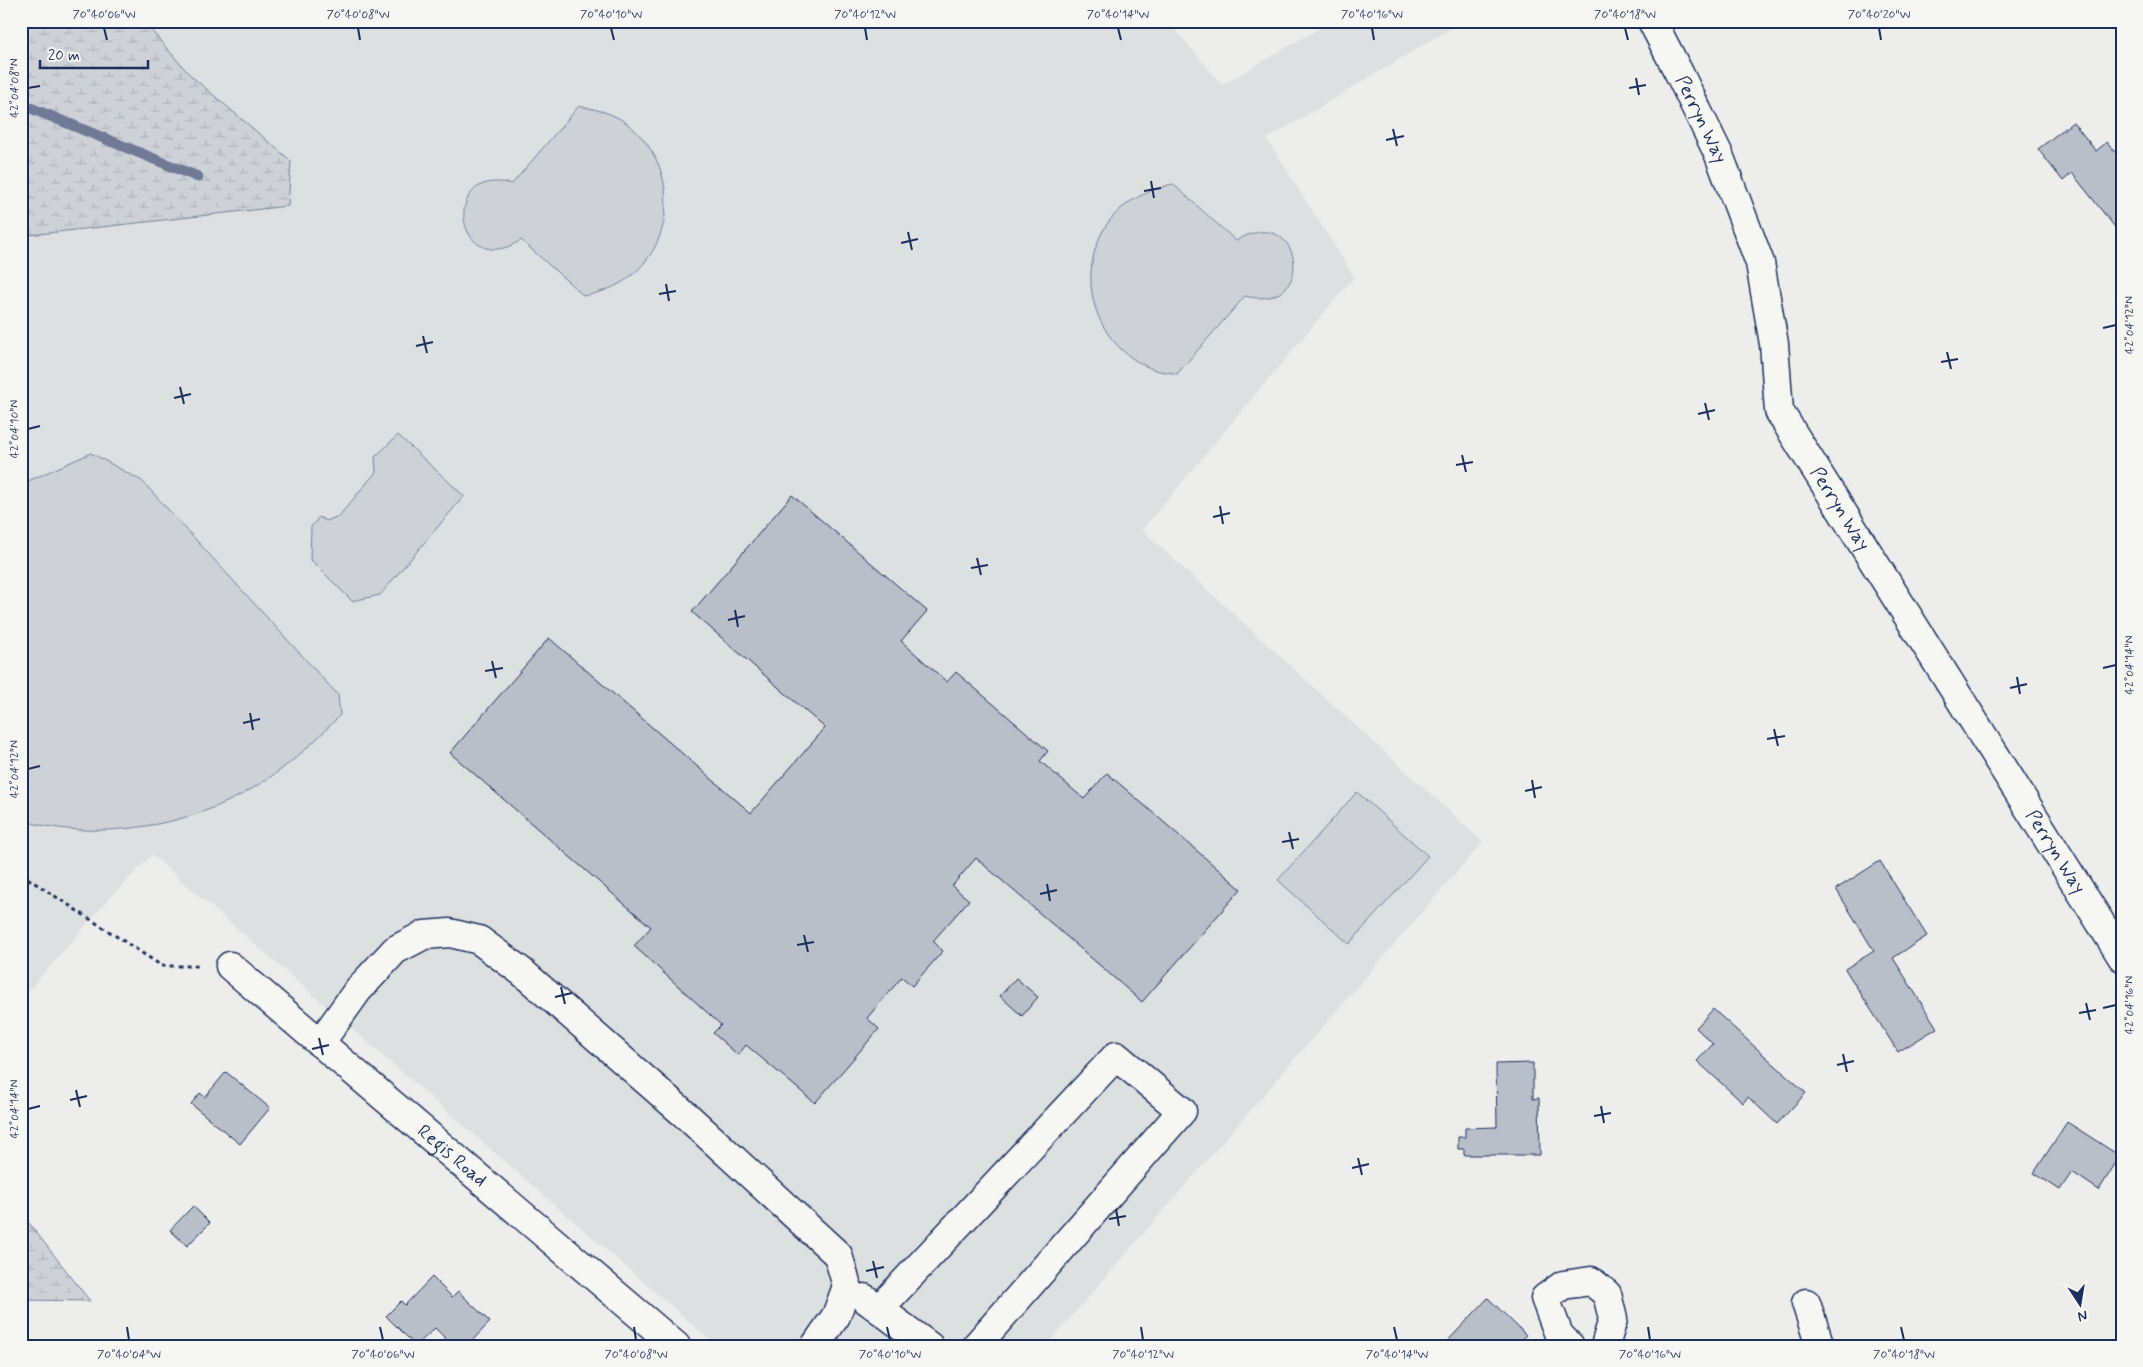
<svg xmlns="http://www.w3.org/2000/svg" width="2143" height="1367" font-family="Mynerve,sans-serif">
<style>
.built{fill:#dde0e1}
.wetland{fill:url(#wetland-marsh);stroke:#74809a}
.park{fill:#ced2d7;stroke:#74809a}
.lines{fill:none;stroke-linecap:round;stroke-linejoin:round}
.stream{stroke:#6e7a96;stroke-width:11}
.building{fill:#b9bfc8;stroke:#1b2f5e}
.minor-casing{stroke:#1b2f5e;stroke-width:31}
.path{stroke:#1b2f5e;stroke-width:3;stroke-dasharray:4 4;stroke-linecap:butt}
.minor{stroke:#f6f6f2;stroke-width:28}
.ticks{fill:none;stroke:#1b2f5e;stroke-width:2}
.labels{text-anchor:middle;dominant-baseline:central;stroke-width:4.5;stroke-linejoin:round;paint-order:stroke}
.street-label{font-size:19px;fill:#1b2f5e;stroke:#f6f6f2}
.neatline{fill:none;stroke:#1b2f5e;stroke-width:2}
.ticks-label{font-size:12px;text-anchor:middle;fill:#1b2f5e}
</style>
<defs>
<pattern id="wetland-marsh" width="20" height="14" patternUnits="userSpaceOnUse" patternTransform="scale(1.25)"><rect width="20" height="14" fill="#ced2d7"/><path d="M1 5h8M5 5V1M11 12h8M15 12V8" fill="none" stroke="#b0b5bb"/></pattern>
</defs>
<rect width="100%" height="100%" fill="#edeeec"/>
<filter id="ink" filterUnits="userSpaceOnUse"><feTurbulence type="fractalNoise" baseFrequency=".02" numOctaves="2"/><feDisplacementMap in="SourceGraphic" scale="10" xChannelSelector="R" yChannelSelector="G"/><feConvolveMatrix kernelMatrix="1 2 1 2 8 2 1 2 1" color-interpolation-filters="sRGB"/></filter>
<g filter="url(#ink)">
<!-- built -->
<path class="built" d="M21,21H1168L1222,85L1332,21H1463L1267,139L1354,277L1142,530L1483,842L1046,1346H717L152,855L110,898L21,999Z"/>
<!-- wetland -->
<path class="wetland" d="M21,21H143L190,75L291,161L288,206L21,236Z
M21,1213L90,1301L21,1300Z"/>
<!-- park -->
<path class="park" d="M579,106C594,109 609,112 622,120C679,158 681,243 624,281C612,289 598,293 584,296L521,240C456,282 438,165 512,184Z
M1173,184L1236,241C1302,199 1320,314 1245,296L1177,374C1170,372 1162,372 1155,370C1097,349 1074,281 1104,229C1119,203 1146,191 1173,184Z
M398,435L464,496L380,595L352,601L310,559L311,527L319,517L326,521L339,516L376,472L375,457Z
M91,453L142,481L338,695L340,715C314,743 286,769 253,788C190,827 93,842 21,820V488L26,482Z
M1357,792L1428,856L1349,944L1278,880Z"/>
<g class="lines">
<!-- stream -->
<path class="stream" d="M21,104L198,177"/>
</g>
<!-- building -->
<path class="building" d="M2073,122L2096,151L2107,142L2122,160V229L2118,231L2072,173L2063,181L2038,149Z
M792,495L927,611L901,641L947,682L956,672L1048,751L1040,761L1084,799L1107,773L1241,889L1142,1002L976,858L952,886L969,900L933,941L943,951L912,986L902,977L867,1018L879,1029L815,1103L746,1045L738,1055L713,1033L721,1025L634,946L651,927L450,753L549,638L751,813L825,728L692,612Z
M1880,861L1927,936L1893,958L1937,1028L1898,1052L1845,969L1874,951L1836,889Z
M1016,978L1038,997L1022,1016L1000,996Z
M1713,1009L1806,1093L1777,1124L1748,1097L1743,1103L1697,1061L1713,1044L1696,1028Z
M1533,1063V1099L1539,1098L1540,1155H1464V1149H1458V1137H1465V1128L1497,1127L1496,1064Z
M226,1072L270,1108L240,1144L191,1104L200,1093L205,1097Z
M2067,1122L2120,1156L2099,1190L2072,1172L2060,1190L2034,1173Z
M193,1206L210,1223L187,1246L170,1230Z
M432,1277L452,1297L458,1291L490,1322L467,1346H453L435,1328L416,1346L386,1316L401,1301L405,1305Z
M1488,1298L1526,1335L1515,1346H1443Z"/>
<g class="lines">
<defs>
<g id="minor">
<path id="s1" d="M1652,21L1680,75L1719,155L1760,263L1774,344L1779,411L2122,957"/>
<path id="s2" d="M230,966L676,1346"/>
<path d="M320,1043L358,990L395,950L424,935L450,933L479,940L522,972L689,1118L838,1255L847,1286L836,1316L815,1346"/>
<path d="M864,1298L929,1346"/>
<path d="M1806,1303L1820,1346"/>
<path d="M879,1309L1116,1056L1182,1111L976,1346"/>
<path d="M1570,1346L1559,1335L1545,1298L1563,1285L1591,1281L1607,1294L1613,1319L1605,1346"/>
</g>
</defs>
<!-- minor casing -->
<use href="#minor" class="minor-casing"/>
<!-- path -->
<path class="path" d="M21,874L162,966H198"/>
<!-- minor -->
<use href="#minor" class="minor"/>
</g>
</g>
<!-- ticks -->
<path class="ticks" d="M104,28L107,40M358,28L360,40M611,28L614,40M865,28L867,40M1118,28L1121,40M1372,28L1374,40M1625,28L1628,40M1879,28L1881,40M1636,78L1639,95M28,88L40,86M1629,88L1646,85M1393,129L1397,146M1386,140L1404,136M1151,181L1154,198M1144,191L1161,188M908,232L912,250M901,243L918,239M666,284L669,301M659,294L676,291M2103,328L2116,325M423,336L427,353M416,346L433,342M1947,352L1951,369M1941,362L1958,359M180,387L184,404M174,398L191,394M1705,403L1709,420M1698,414L1715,410M28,429L40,426M1462,455L1466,472M1456,465L1473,462M1220,506L1223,524M1213,517L1230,513M977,558L981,575M971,568L988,565M735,610L738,627M728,620L745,616M492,661L496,678M2103,668L2116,665M485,671L503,668M2017,677L2020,694M2010,688L2027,684M250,713L253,730M243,723L260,719M1774,729L1778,746M1767,739L1785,736M28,769L40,766M1532,780L1535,798M1525,791L1542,787M1289,832L1293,849M1282,842L1299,839M1047,884L1050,901M1040,894L1057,890M804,935L808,952M797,945L814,942M561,987L565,1004M555,997L572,993M2086,1003L2090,1020M2103,1008L2116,1005M2079,1013L2096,1010M319,1038L323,1055M312,1049L329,1045M1843,1054L1847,1072M1837,1065L1854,1061M76,1090L80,1107M70,1100L87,1096M1601,1106L1604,1123M28,1109L40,1106M1594,1116L1611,1113M1358,1158L1362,1175M1352,1168L1369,1164M1116,1209L1119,1226M1109,1219L1126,1216M873,1261L877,1278M866,1271L884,1267M127,1327L129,1340M380,1327L383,1340M634,1327L636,1340M887,1327L890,1340M1141,1327L1143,1340M1394,1327L1397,1340M1648,1327L1650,1340M1901,1327L1904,1340"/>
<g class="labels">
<!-- street labels -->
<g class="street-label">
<text stroke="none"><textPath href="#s1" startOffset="110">Perryn Way</textPath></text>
<text stroke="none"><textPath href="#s1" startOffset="530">Perryn Way</textPath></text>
<text stroke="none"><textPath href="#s1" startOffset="935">Perryn Way</textPath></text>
<text stroke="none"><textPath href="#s2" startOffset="292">Regis Road</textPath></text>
</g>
</g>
<!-- margin -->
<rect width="2143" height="1367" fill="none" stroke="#f6f6f2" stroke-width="55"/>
<!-- north arrow -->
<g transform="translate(2080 1304) rotate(168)" stroke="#f6f6f2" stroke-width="4" paint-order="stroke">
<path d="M0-4L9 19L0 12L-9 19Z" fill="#1b2f5e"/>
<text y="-8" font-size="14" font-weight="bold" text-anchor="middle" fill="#1b2f5e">N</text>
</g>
<!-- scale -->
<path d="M40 60v8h108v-8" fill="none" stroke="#1b2f5e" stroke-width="2.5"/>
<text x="48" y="60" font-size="15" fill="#1b2f5e" stroke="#f6f6f2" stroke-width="4" paint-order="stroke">20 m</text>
<rect x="28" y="28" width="2088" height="1312" class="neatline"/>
<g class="ticks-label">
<text x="104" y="18">70°40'06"W</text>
<text x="358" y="18">70°40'08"W</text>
<text x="611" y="18">70°40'10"W</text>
<text x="865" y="18">70°40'12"W</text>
<text x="1118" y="18">70°40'14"W</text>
<text x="1372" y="18">70°40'16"W</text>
<text x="1625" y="18">70°40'18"W</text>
<text x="1879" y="18">70°40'20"W</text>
<text transform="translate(14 88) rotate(-90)" y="4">42°04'08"N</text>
<text transform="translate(2129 325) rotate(-90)" y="4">42°04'12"N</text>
<text transform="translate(14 429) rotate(-90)" y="4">42°04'10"N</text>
<text transform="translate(2129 665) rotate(-90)" y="4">42°04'14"N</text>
<text transform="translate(14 769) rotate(-90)" y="4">42°04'12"N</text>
<text transform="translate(2129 1005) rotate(-90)" y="4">42°04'16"N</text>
<text transform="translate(14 1109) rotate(-90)" y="4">42°04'14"N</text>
<text x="129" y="1358">70°40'04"W</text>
<text x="383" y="1358">70°40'06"W</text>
<text x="636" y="1358">70°40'08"W</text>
<text x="890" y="1358">70°40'10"W</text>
<text x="1143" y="1358">70°40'12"W</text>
<text x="1397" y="1358">70°40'14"W</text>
<text x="1650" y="1358">70°40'16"W</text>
<text x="1904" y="1358">70°40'18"W</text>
</g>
</svg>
